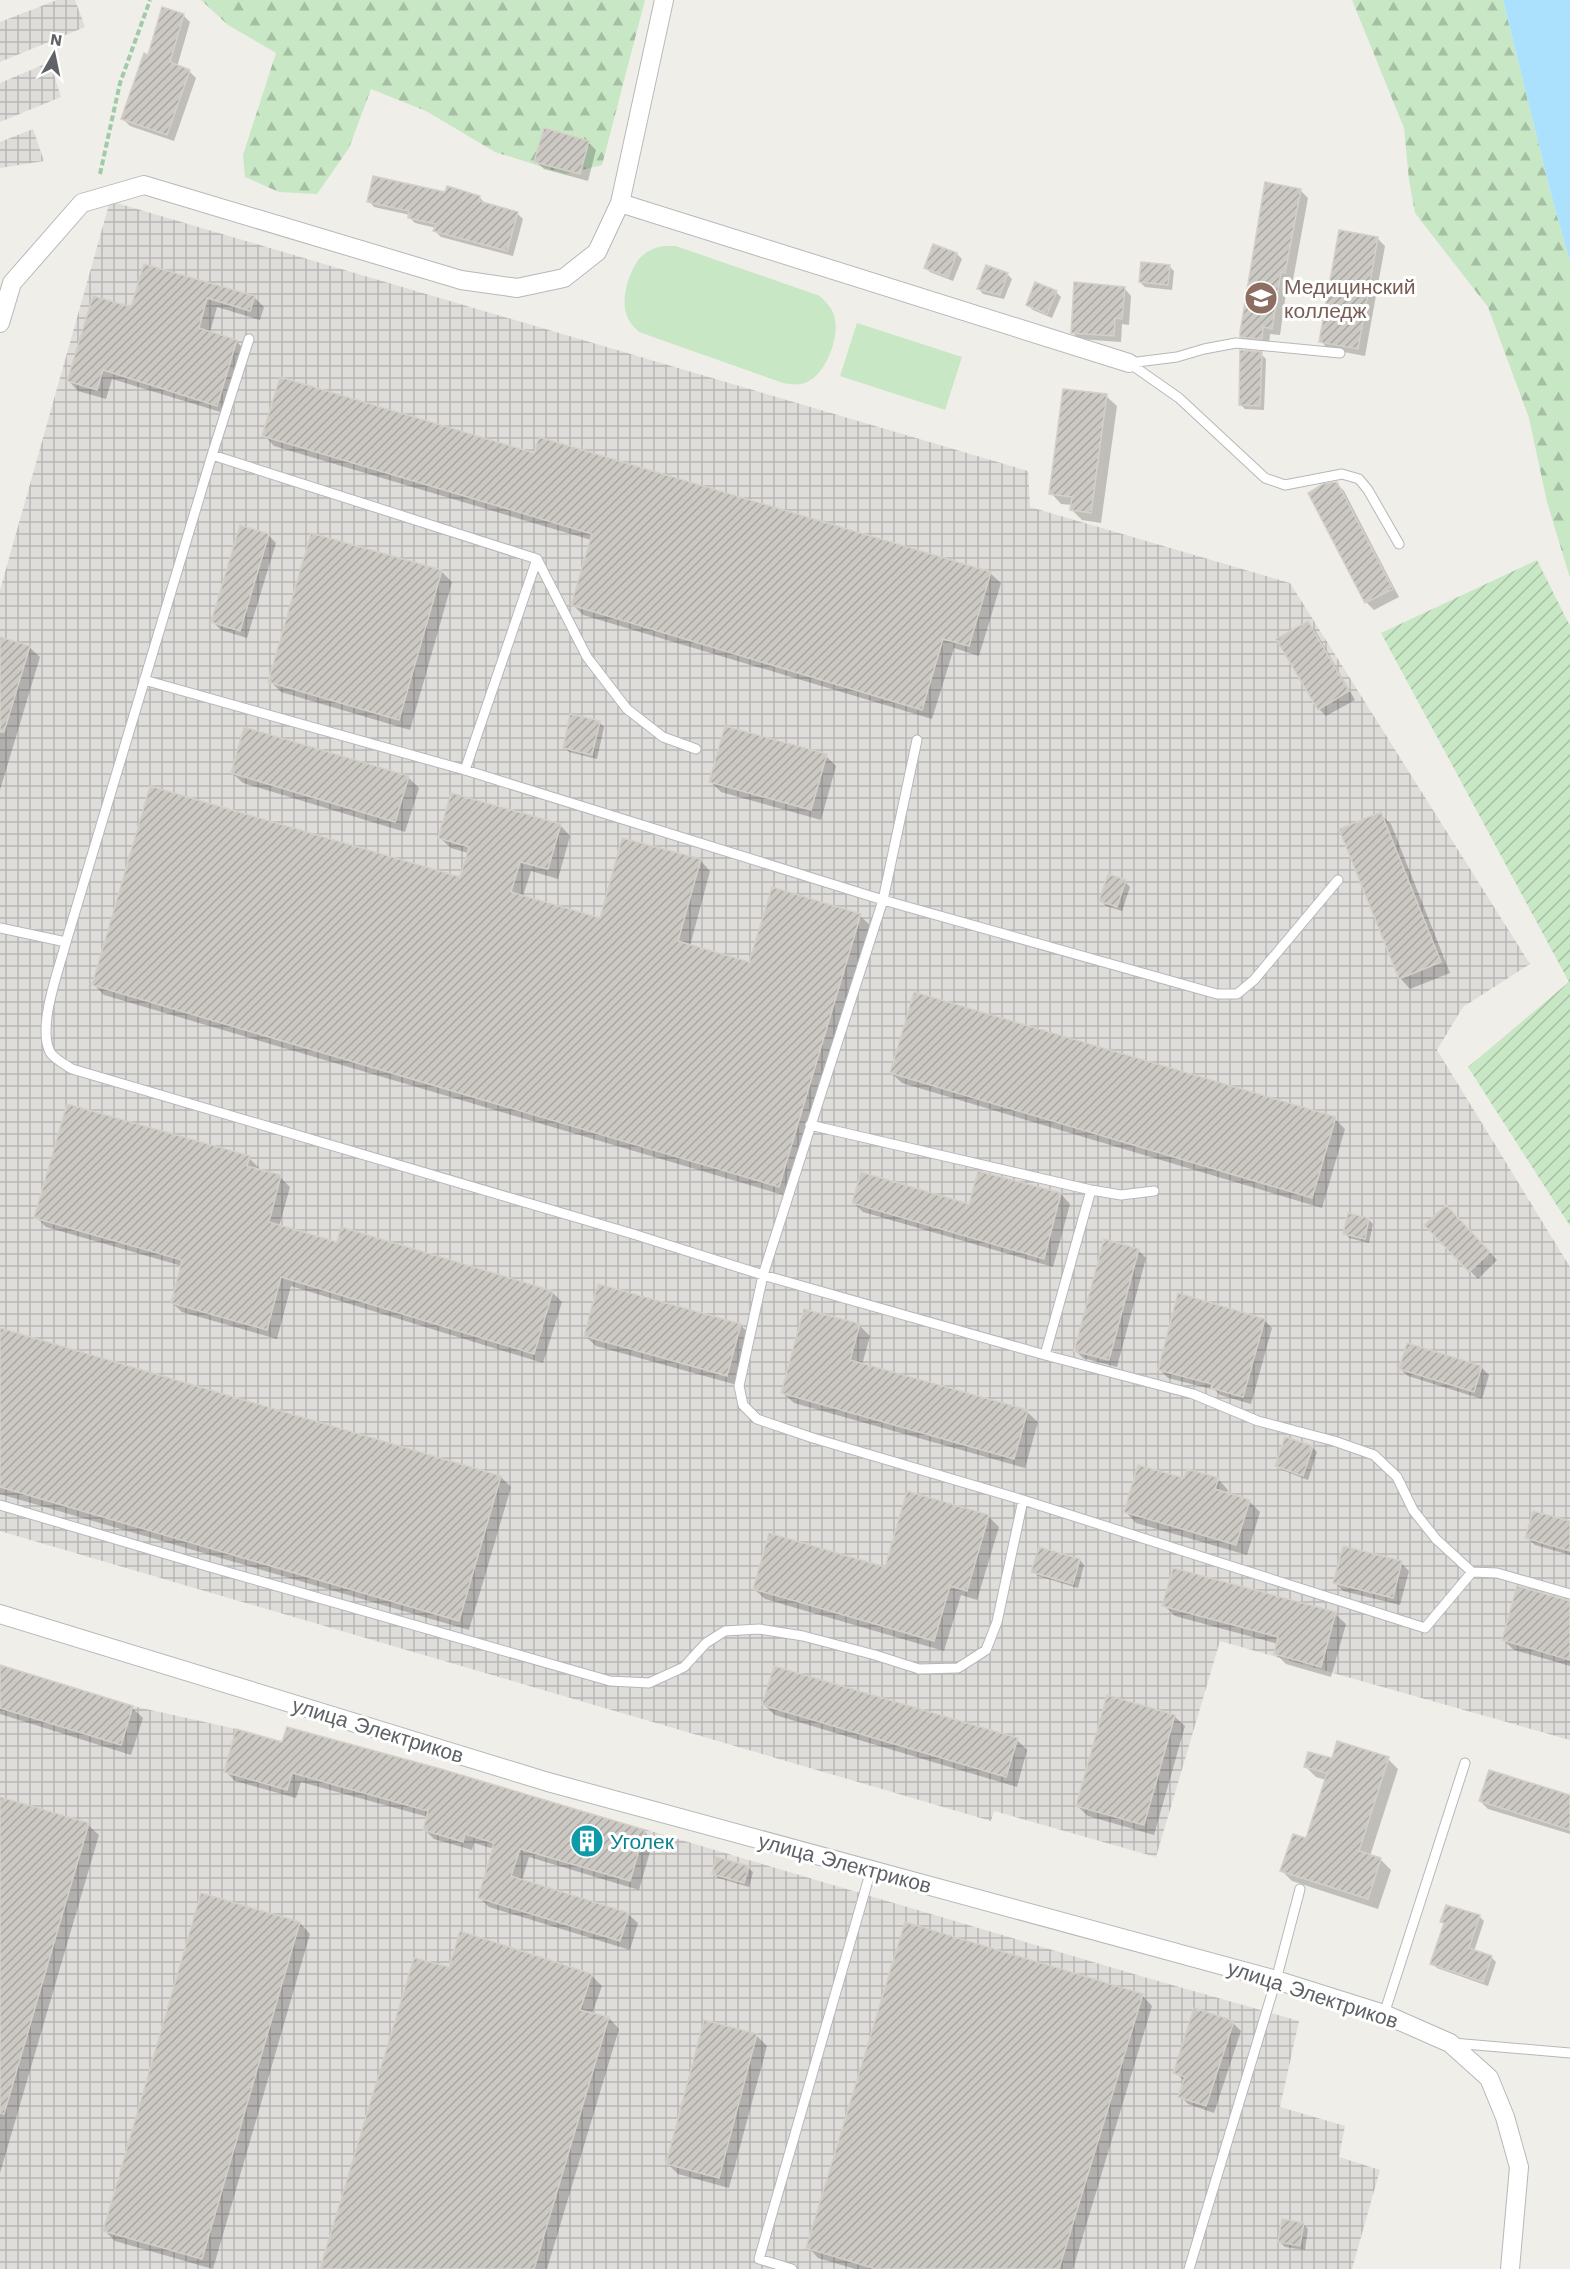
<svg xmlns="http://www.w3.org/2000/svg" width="1570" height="2269" font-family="'Work Sans',sans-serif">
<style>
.industrial{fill:url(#industrial-grid)}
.grass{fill:#c8e7c5}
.forest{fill:url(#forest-firs)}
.garden{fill:url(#garden-furrows)}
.water{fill:#abe1fd}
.shadow{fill:#0003}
.building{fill:url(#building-hatch);stroke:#d5cfc6;stroke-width:1.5}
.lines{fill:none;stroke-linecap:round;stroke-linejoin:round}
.lane-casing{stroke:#b5b8bb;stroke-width:11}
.street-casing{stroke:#b5b8bb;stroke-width:20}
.path{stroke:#9fcba7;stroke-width:4;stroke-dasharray:6 3;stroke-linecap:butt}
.lane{stroke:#fff;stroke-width:9}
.street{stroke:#fff;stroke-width:18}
.labels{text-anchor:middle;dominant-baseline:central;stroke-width:6;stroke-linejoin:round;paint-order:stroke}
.education-label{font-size:21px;fill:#785e54;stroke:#fff;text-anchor:start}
.street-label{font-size:21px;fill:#5f6367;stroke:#fff}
.culture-label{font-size:21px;fill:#0d838f;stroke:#fff;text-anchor:start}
</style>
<defs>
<pattern id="industrial-grid" width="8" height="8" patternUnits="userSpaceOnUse" patternTransform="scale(1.5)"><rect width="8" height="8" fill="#dfddda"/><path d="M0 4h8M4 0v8" fill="none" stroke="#b8b7b5"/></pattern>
<pattern id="forest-firs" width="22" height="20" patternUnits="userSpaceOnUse" patternTransform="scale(1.5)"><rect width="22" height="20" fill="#c8e7c5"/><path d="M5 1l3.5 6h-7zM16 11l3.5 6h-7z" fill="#a6bfa4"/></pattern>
<pattern id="garden-furrows" width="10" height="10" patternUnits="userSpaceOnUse" patternTransform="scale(1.5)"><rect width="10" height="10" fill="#c8e7c5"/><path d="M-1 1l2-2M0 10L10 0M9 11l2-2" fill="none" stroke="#a6bfa4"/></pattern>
<pattern id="building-hatch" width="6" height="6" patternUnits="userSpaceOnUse" patternTransform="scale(1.5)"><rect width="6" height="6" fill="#ccc9c4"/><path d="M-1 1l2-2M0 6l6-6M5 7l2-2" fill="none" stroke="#a9a7a3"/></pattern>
</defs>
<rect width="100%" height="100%" fill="#f0eee8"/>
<!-- industrial -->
<path class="industrial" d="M57,0H75L85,27L0,62V22Z
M50,62L61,97L0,122V83Z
M33,129L44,161L0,168V142Z
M110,201L1028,471L1030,507L1290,583L1530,964L1463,1007L1437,1050L1570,1267V1740L1220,1641L1156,1857L994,1811L991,1821L0,1531V590Z
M0,1665L133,1706L236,1729L282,1742L287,1727L441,1769L1144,1977L1299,2021L1280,2107L1345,2126L1339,2157L1380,2170L1352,2269H0Z"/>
<!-- grass -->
<path class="grass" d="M663,246H676L820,296C827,303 834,310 835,320C839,339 825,375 807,382C799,386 791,384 783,383L639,332C633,326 628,321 626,313C621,297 630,267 642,256C648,250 655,248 663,246Z
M857,323L962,357L945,410L840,376Z"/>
<!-- forest -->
<path class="forest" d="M201,0H645L602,165L565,174L495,152L426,111L371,89L349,148L317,194L279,192L245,177L243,155L276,53L228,25Z
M1352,0H1503L1551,194L1570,262V578L1547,502L1529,418L1488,307L1415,213L1409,180L1404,128Z"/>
<!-- garden -->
<path class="garden" d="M1537,560L1570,626V1226L1468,1067L1569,982L1381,633Z"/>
<!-- water -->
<path class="water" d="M1503,0H1570V262L1551,194Z"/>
<!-- shadow -->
<path class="shadow" d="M183,15L190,22L177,67L189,71L196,78L174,141L130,126L123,119L149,57Z
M588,142L596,150L588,181L544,169L536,162Z
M448,188L480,198L485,203L517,213L523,219L513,256L441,237L435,231L436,228L415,223L410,218V215L374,207L369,201L446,194Z
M1300,190L1308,198L1293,280L1288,279L1280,335L1270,334L1269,346L1249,344L1241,336Z
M1377,238L1385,246L1365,356L1328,349L1321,341Z
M934,246L957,254L962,259L953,281L930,272L926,268Z
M145,266L254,297L264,307L260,320L217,307L210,332L236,341L246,351L227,414L112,379L106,399L78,391L69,381L132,309Z
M1169,266L1174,271L1172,290L1145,287L1140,282Z
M1007,274L1012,279L1004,299L983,294L979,289Z
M1125,289L1131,296L1129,325L1122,324L1121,342L1079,339L1072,332Z
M1056,292L1061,297L1052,318L1033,310L1028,305Z
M1261,354L1266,359L1264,410L1245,409L1240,404Z
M1106,396L1117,406L1101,523L1082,520L1072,510V505L1061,504L1051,493Z
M264,435L535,455L990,573L1001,583L979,656L954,648L932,719L583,615L572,604L591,540L274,446Z
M1336,483L1344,491L1399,597L1374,610L1366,602Z
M268,535L276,543L247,638L221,630L213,622Z
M441,571L452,582L410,730L281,692L270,681Z
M1307,623L1315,630L1355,700L1326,716L1319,709Z
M0,638L29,647L40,657L0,790Z
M599,722L604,727L597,759L569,752L564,747Z
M826,756L836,766L821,820L721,792L710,781Z
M232,773L408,777L419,788L405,832L243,783Z
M1380,814L1391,824L1450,973L1410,989L1400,978Z
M560,825L570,836L558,879L531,871L523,896L601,920L700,860L710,871L690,946L750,964L860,916L871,926L790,1197L104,995L93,984L461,879L468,853L451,848L440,838Z
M1125,882L1130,887L1122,911L1106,906L1101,901Z
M891,1073L1335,1119L1345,1129L1322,1208L902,1083Z
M249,1158L259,1168L258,1171L280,1177L290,1187L279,1227L338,1244L552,1292L562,1302L543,1363L291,1286L277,1339L182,1312L172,1303L182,1266L46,1227L36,1217Z
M1061,1194L1070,1204L1053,1267L863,1212L854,1203L971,1206Z
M1446,1207L1497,1260L1478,1279L1426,1225Z
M1368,1219L1373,1224L1369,1243L1349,1238L1345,1233Z
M1138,1250L1146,1258L1117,1367L1083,1358L1075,1350Z
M1264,1320L1272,1328L1251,1404L1220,1395L1215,1390L1168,1378L1160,1370Z
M740,1325L751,1335L737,1385L596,1346L585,1336Z
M859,1325L870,1336L862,1365L1027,1412L1038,1422L1025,1468L794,1403L783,1393Z
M0,1330L501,1477L511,1487L469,1630L0,1494Z
M1481,1367L1489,1375L1482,1399L1408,1376L1400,1369Z
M1312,1447L1317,1452L1308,1480L1282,1470L1277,1465Z
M1218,1479L1228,1490L1227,1494L1249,1501L1260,1512L1247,1555L1136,1523L1126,1512L1185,1480Z
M988,1516L999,1527L977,1600L961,1595L944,1651L765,1599L754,1589L886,1569Z
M1570,1523V1555L1535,1545L1527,1537Z
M1080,1560L1084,1565L1078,1588L1038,1576L1033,1571Z
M1401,1563L1409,1571L1400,1605L1343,1591L1335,1583Z
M1570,1602V1666L1514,1650L1503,1640Z
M1164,1605L1335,1614L1346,1624L1331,1677L1286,1664L1275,1653L1278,1644L1175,1616Z
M0,1667L132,1708L143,1718L131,1755L0,1714Z
M764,1705L1017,1740L1027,1750L1017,1787L775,1715Z
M1174,1716L1185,1726L1154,1835L1088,1816L1077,1806Z
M284,1743L644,1831L653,1841L639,1890L529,1857L522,1880L628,1914L638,1923L630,1950L489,1907L479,1897L494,1849L474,1843L472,1850L434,1839L424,1829L428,1817L301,1782L296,1798L235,1781L226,1772Z
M1388,1759L1398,1769L1370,1856L1380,1859L1391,1870L1378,1909L1292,1881L1282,1871L1307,1840L1326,1780L1316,1777L1306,1767L1333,1760Z
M1570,1797V1834L1488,1809L1480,1801Z
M0,1799L88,1825L99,1835L0,2173Z
M748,1868L753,1872L749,1887L718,1878L713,1873Z
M202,1895L300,1923L310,1934L213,2269L115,2241L104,2230Z
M1479,1916L1484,1921L1474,1951L1491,1957L1496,1962L1488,1986L1437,1968L1432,1963L1445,1924L1442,1922Z
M450,1969L591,1975L602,1986L592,2014L609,2018L619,2029L547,2269H322Z
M1142,1995L1152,2006L1073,2269H855L818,2258L808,2247Z
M1233,2023L1241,2031L1214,2113L1188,2104L1180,2096L1185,2081L1174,2072Z
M756,2035L767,2046L729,2188L678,2174L668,2164Z
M1303,2224L1308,2229L1305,2250L1285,2247L1280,2242Z"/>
<!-- building -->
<path class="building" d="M162,7L184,14L170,62L190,70L167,135L121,119L144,53L148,55Z
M544,128L589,141L580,174L534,162Z
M373,176L445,192L447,186L480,196L479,201L518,212L507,251L433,231L436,224L408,218L409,211L367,202Z
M1265,182L1301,189L1285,273L1281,272L1272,329L1263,327L1262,339L1240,337V332Z
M1339,230L1378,237L1358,349L1319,342Z
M933,244L957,253L948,277L924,268Z
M1141,262L1170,265L1168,285L1139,282Z
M144,264L255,296L250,311L207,298L199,328L237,340L217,406L103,370L97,390L67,381L93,296L131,307Z
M986,265L1008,273L1000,295L977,289Z
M1035,282L1057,291L1047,314L1026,305Z
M1074,282L1125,287L1122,319L1115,318L1114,336L1071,333Z
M1240,350L1262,352L1260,406L1239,405Z
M280,377L534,453L539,437L991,572L969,646L943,639L922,710L571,605L592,534L262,436Z
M1063,389L1107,394L1091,513L1070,510L1072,497L1049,494Z
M1337,482L1393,589L1365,603L1308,493L1323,484Z
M240,525L269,534L240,631L211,622Z
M311,533L442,570L399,720L268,682Z
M1308,621L1349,691L1318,710L1276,639Z
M0,637L30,646L4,732H0Z
M570,714L600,721L592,755L563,748Z
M725,726L827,754L811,810L709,782Z
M244,727L409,776L395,822L231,773Z
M150,786L460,877L469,847L438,838L451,793L561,824L548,869L520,862L511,892L600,918L622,838L701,859L678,941L749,962L772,887L861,914L779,1187L92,985Z
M1381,812L1441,962L1399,979L1339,829Z
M1108,874L1126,880L1117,907L1099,901Z
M914,992L1336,1117L1312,1198L890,1073Z
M67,1104L250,1156L247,1166L281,1175L269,1222L337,1242L341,1227L553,1291L534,1354L281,1277L267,1330L171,1303L182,1260L34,1218Z
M978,1171L1061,1193L1044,1259L852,1203L861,1172L969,1204Z
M1446,1205L1490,1252L1469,1272L1424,1225Z
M1348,1213L1369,1218L1365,1239L1343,1234Z
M1104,1239L1139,1249L1109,1360L1074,1351Z
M598,1284L741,1324L727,1376L584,1336Z
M1178,1293L1265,1319L1243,1397L1211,1388L1212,1384L1158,1370Z
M804,1309L860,1324L850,1360L1028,1410L1014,1459L781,1393Z
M0,1328L501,1476L459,1621L0,1487Z
M1407,1343L1482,1366L1474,1392L1399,1369Z
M1285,1437L1313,1446L1303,1476L1275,1466Z
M1138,1465L1184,1478L1187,1469L1219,1478L1215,1489L1250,1500L1236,1545L1124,1512Z
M907,1491L989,1515L967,1591L950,1586L934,1641L753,1589L769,1533L885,1567Z
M1533,1511L1570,1521V1551L1525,1538Z
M1343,1546L1402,1561L1393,1598L1333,1583Z
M1039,1547L1080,1559L1073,1584L1031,1572Z
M1173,1568L1336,1612L1321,1667L1274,1654L1278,1637L1162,1606Z
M1517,1586L1570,1601V1660L1502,1640Z
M0,1665L133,1706L121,1745L0,1708Z
M774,1666L1018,1738L1006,1777L762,1705Z
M1107,1695L1175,1715L1144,1825L1076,1806Z
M287,1727L441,1769L645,1830L630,1881L520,1849L511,1876L629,1913L620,1941L478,1898L494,1843L465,1834L463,1842L423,1830L428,1811L292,1773L287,1790L224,1772L236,1729L282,1742Z
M1337,1741L1389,1757L1359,1851L1381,1858L1368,1899L1280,1871L1293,1834L1306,1838L1327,1773L1304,1767L1308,1752L1332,1758Z
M1489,1770L1570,1795V1830L1479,1801Z
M0,1797L89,1823L4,2114L0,2113Z
M716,1857L749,1866L744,1883L712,1874Z
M201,1893L300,1922L202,2259L103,2231Z
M1446,1905L1480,1915L1469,1948L1492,1956L1483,1982L1430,1964L1444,1923L1440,1922Z
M905,1922L1143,1994L1059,2269H876L806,2248Z
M460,1931L592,1974L580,2010L609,2017L534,2269H320L414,1958L449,1967Z
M1194,2008L1234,2021L1206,2106L1178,2097L1185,2077L1173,2073Z
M704,2020L757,2034L719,2178L666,2164Z
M1282,2219L1304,2223L1300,2246L1278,2242Z"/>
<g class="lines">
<defs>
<path id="lane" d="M249,339L212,455L66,942C59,970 37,1026 50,1052C54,1059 66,1065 72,1069L633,1234L763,1275L1045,1355L1193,1394L1258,1421L1334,1441L1374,1455L1397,1477L1413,1510L1436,1539L1472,1572
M1129,363L1179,398L1265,478L1285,485L1342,474L1359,479L1368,490L1399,544
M1129,363L1177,357L1204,349L1236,343L1340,353
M212,455L537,559L587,657L627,709L663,737L696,749
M144,680L465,770L883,900L1217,994H1237L1254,980L1338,880
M917,740L883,900L763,1275L739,1386L743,1405L757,1419L813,1438L1023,1500L1425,1628L1472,1572L1497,1573L1570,1594
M465,770L537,559
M0,928L66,942
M810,1125L1091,1190L1121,1195L1154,1191
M1045,1355L1091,1190
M0,1505L203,1565L610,1681L649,1683L684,1667L706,1643L725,1631L759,1629L803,1636L875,1655L919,1669L958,1668L986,1650L997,1622L1023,1500
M1384,2014L1465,1763
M1453,2043L1570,2053
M792,2269L759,2259L871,1870
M1189,2269L1276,1980L1300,1889"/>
<path id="street" d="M664,0L620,203L1129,363
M0,323L12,283L82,203L144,185L461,280L517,288L564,278L597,252L620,203
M0,1614L548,1782L1276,1980L1384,2014L1450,2043L1489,2078L1505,2117L1519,2167L1510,2269"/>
</defs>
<!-- lane casing -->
<use href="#lane" class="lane-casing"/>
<!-- street casing -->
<use href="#street" class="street-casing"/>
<!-- path -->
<path class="path" d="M100,174L120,83L150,0"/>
<!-- lane -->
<use href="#lane" class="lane"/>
<!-- street -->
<use href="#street" class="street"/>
</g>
<!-- icons -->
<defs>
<symbol id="university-disc" viewBox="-11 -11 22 22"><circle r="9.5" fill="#8d6e63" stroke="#fff"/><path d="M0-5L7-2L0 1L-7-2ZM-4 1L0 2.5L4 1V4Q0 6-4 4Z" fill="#fff"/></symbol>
<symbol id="building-disc" viewBox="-11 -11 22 22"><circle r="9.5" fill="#0f9aa8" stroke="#fff"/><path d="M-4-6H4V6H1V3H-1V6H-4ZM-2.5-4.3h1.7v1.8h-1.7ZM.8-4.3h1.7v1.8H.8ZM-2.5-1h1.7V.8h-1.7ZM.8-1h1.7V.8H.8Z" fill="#fff"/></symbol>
</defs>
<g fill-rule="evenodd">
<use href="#university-disc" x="1242" y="279" width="38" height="38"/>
<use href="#building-disc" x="568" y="1822" width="38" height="38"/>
</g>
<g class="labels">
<!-- education labels -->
<g class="education-label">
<text x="1284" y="286">Медицинский<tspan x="1284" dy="24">колледж</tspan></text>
</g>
<!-- street labels -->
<g class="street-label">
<text transform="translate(378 1730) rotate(17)">улица Электриков</text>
<text transform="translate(845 1863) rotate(15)">улица Электриков</text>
<text transform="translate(1313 1994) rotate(18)">улица Электриков</text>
</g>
<!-- culture labels -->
<g class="culture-label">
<text x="610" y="1841">Уголек</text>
</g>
</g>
<!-- north arrow -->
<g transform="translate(54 54) rotate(9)" stroke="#ffffff" stroke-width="4.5" paint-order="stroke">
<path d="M0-4.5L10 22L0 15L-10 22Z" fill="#5f6367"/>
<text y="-9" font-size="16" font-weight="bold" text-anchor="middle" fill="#5f6367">N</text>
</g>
</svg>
